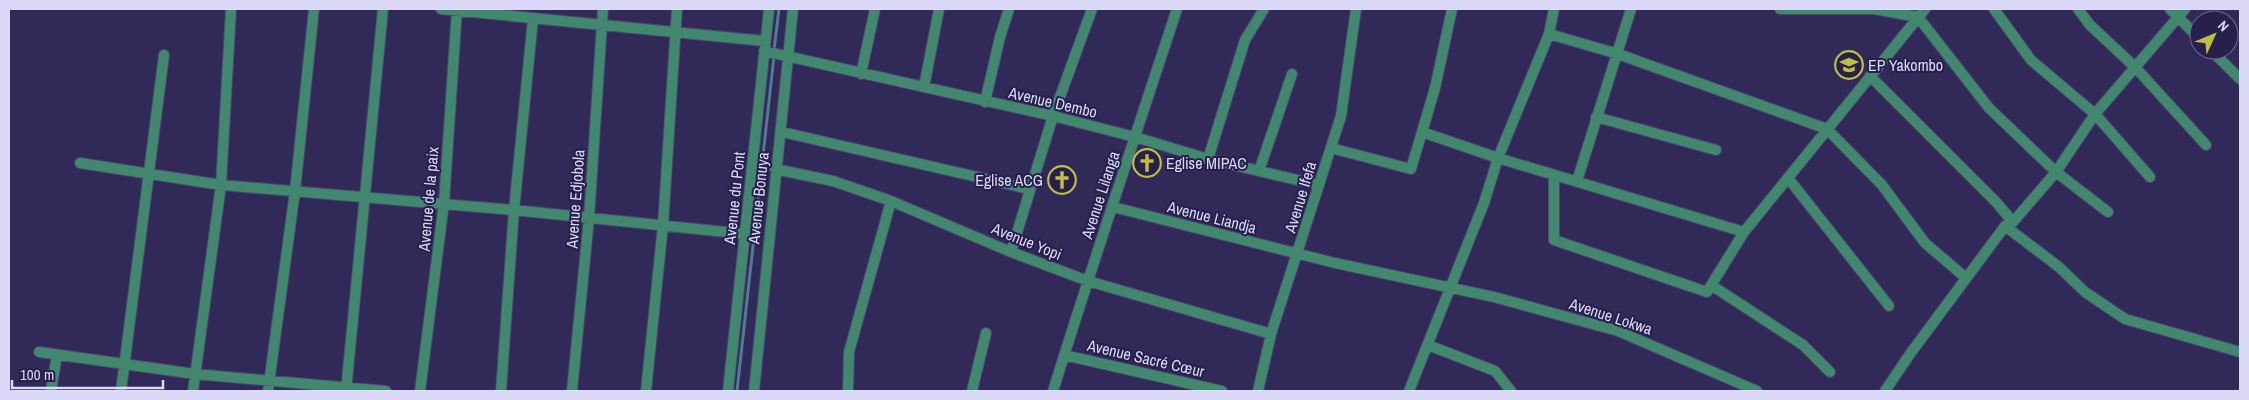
<svg xmlns="http://www.w3.org/2000/svg" width="2249" height="400" font-family="'Archivo Narrow',sans-serif">
<style>
.lines{fill:none;stroke-linecap:round;stroke-linejoin:round}
.stream{stroke:#507b95;stroke-width:3}
.minor-casing{stroke:#4c4571;stroke-width:12}
.minor{stroke:#42886f;stroke-width:10}
.labels{text-anchor:middle;dominant-baseline:central;stroke-width:4;stroke-linejoin:round;paint-order:stroke}
.poi-label{font-size:16px;fill:#dbd9f7;stroke:#271f4c;text-anchor:start}
.street-label{font-size:16px;fill:#dbd9f7;stroke:#271f4c}
</style>
<rect width="100%" height="100%" fill="#312958"/>
<g class="lines">
<!-- stream -->
<path class="stream" d="M774,50L779,9
M737,391L774,56"/>
<defs>
<path id="minor" d="M441,9L765,41
M1780,9H1874L1918,17L1989,108L2056,172L2108,212
M1994,9L2031,60L2095,114L2150,177
M2078,9L2090,25L2135,67L2206,145
M2170,9L2199,38
M1549,34L1618,54L1827,129L1882,185L1925,243L1966,278
M2211,50L2240,79
M764,51L1053,116L1135,137L1208,159L1319,185
M861,74L875,9
M1870,76L1996,202L2013,222L2056,172L2095,114L2185,9
M924,87L939,9
M985,102L1000,37L1009,9
M1596,117L1716,150
M782,132L1029,189
M1422,132L1498,158L1744,232
M1331,148L1411,169L1435,88L1452,9
M1208,159L1245,40L1264,9
M80,163L221,185L514,210L745,234
M775,169L833,181L891,201L1011,252L1088,281L1271,334
M1259,171L1292,74
M1554,175V240L1707,292L1744,232L1925,9
M1788,178L1889,306
M1577,181L1631,9
M1113,207L1335,263L1494,297L1618,331L1757,391
M2005,226L2059,267L2085,292L2125,319L2240,352
M1011,252L1053,116L1092,9
M1711,285L1803,345L1830,372
M1428,345L1495,371L1511,391
M39,352L195,374L386,391
M1064,355L1222,391
M51,391L57,355
M121,391L164,55
M193,391L221,185L231,9
M268,391L295,191L314,9
M346,391L383,9
M420,391L444,203L457,9
M501,391L514,210L533,19
M572,391L589,218L603,9
M646,391L663,225L677,9
M728,391L769,9
M754,391L793,9
M848,391L849,352L891,201
M972,391L986,333
M1053,391C1093,263 1135,136 1177,9
M1258,391L1271,334L1341,116L1356,9
M1409,391L1484,203L1498,158L1549,34L1554,9
M1885,391L1910,354L2005,226L2010,223"/>
</defs>
<!-- minor casing -->
<use href="#minor" class="minor-casing"/>
<!-- minor -->
<use href="#minor" class="minor"/>
</g>
<!-- icons -->
<defs>
<symbol id="school-ring" viewBox="-11 -11 22 22"><circle r="9.5" fill="#271f4c" stroke="#c0be40" stroke-width="1.5"/><path d="M0-5L7-2L0 1L-7-2ZM-4 1L0 2.5L4 1V4Q0 6-4 4Z" fill="#c0be40"/></symbol>
<symbol id="church-ring" viewBox="-11 -11 22 22"><circle r="9.5" fill="#271f4c" stroke="#c0be40" stroke-width="1.5"/><path d="M-1.2-6h2.4v3.5h3.3v2.4h-3.3V6h-2.4V-.1h-3.3v-2.4h3.3Z" fill="#c0be40"/></symbol>
</defs>
<g fill-rule="evenodd">
<use href="#school-ring" x="1833" y="49" width="32" height="32"/>
<use href="#church-ring" x="1131" y="147" width="32" height="32"/>
<use href="#church-ring" x="1046" y="164" width="32" height="32"/>
</g>
<g class="labels">
<!-- poi labels -->
<g class="poi-label">
<text x="1868" y="65">EP Yakombo</text>
<text x="1166" y="163">Eglise MIPAC</text>
<text x="1043" y="180" text-anchor="end">Eglise ACG</text>
</g>
<!-- street labels -->
<g class="street-label">
<text transform="translate(1053 102) rotate(13)">Avenue Dembo</text>
<text transform="translate(1100 195) rotate(-72)">Avenue Lilanga</text>
<text transform="translate(1300 197) rotate(-73)">Avenue Ifefa</text>
<text transform="translate(734 198) rotate(-84)">Avenue du Pont</text>
<text transform="translate(758 198) rotate(-84)">Avenue Bonuya</text>
<text transform="translate(428 199) rotate(-85)">Avenue de la paix</text>
<text transform="translate(575 199) rotate(-86)">Avenue Edjobola</text>
<text transform="translate(1212 217) rotate(14)">Avenue Liandja</text>
<text transform="translate(1027 241) rotate(22)">Avenue Yopi</text>
<text transform="translate(1611 316) rotate(18)">Avenue Lokwa</text>
<text transform="translate(1146 358) rotate(13)">Avenue Sacré Cœur</text>
</g>
</g>
<!-- border -->
<rect width="2249" height="400" fill="none" stroke="#dbd9f7" stroke-width="20"/>
<!-- north arrow -->
<g transform="translate(2214 35) rotate(46)"><circle r="24" fill="#271f4c" stroke="#6f6990"/>
<path d="M0-4L9 19L0 12L-9 19Z" fill="#c0be40"/>
<text y="-8" font-size="14" font-weight="bold" text-anchor="middle" fill="#dbd9f7">N</text>
</g>
<!-- scale -->
<path d="M12 380v8h151v-8" fill="none" stroke="#dbd9f7" stroke-width="2.5"/>
<text x="20" y="380" font-size="15" fill="#dbd9f7" stroke="#271f4c" stroke-width="4" paint-order="stroke">100 m</text>
</svg>
